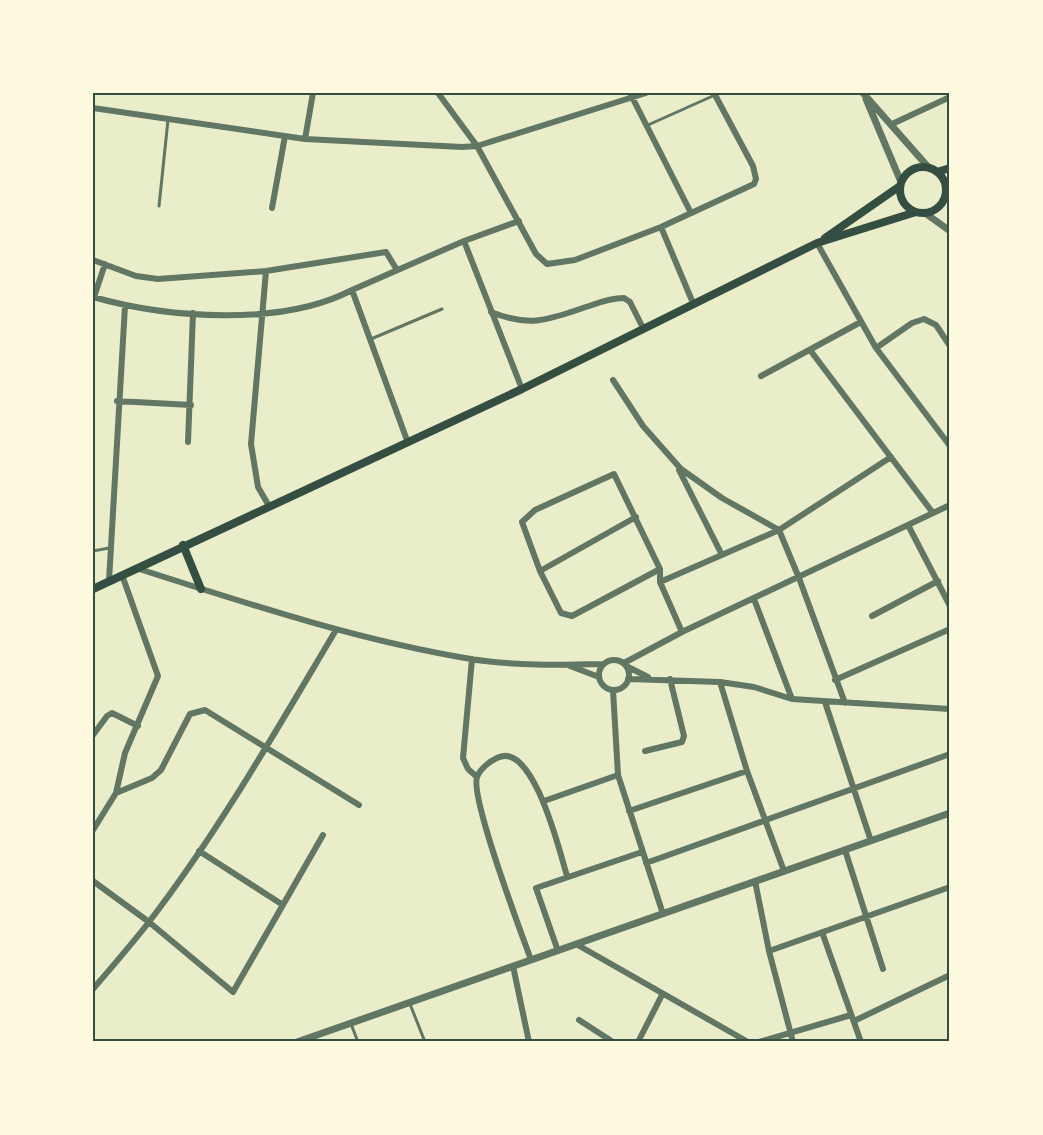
<svg xmlns="http://www.w3.org/2000/svg" width="1043" height="1135" font-family="Cabin,sans-serif">
<style>
.lines{fill:none;stroke-linecap:round;stroke-linejoin:round}
.service{stroke:#617663;stroke-width:3}
.minor{stroke:#617663;stroke-width:6}
.tertiary{stroke:#617663;stroke-width:7}
.secondary{stroke:#344e41;stroke-width:8}
.neatline{fill:none;stroke:#344e41;stroke-width:2}
</style>
<rect width="100%" height="100%" fill="#e9edc9"/>
<g class="lines">
<!-- service -->
<path class="service" d="M648,125L715,95
M159,206L168,120
M371,339L442,309
M93,551L109,548
M410,1004L425,1042
M351,1024L358,1042"/>
<!-- minor -->
<path class="minor" d="M438,93L477,146L536,254L547,264L575,260L661,227L754,184L756,179L753,166L714,93
M630,93L691,213
M93,108L305,139L462,147L477,146L646,93
M892,124L950,97
M305,139L313,93
M272,208L285,136
M661,227L693,303
M464,241L522,389
M817,243L876,348L950,446
M93,260L136,276L158,279L266,271L386,252L397,270
M266,271L251,444L258,487L269,506
M352,290L464,241L519,221
M93,297C167,318 282,327 352,290L408,443
M94,297L105,264
M491,312C533,329 552,318 592,305C603,301 613,298 624,298L630,302L643,328
M876,348L912,323L924,319L936,325L950,346
M810,350L933,513
M761,376L859,323
M613,380L643,426L681,469L722,498L779,530L799,578L845,703
M117,401L191,405
M188,442L193,313
M679,470L722,555
M908,525L950,606
M136,568C246,603 356,640 471,659C513,666 560,665 603,664
M660,569L572,616L561,613L540,571L522,522L535,510L614,474L660,569V582L682,632
M540,571L636,517
M109,581L125,306
M660,582L779,530L891,457
M754,599L792,699
M872,616L938,581
M472,659L463,758L468,769L477,777
M599 675a15 15 0 1 1 30 0a15 15 0 1 1-30 0Z
M620,661L624,663L682,632L950,505
M570,666L599,677
M626,666L648,677
M628,679L720,682L754,687L792,699L950,709
M835,680L950,629
M720,682L747,771L784,871
M613,690L618,775L663,914
M825,702L871,841
M93,735L107,716L112,713L138,726
M645,751L682,742L684,736L670,679
M116,793L125,753L158,676L122,575
M544,801L618,775
M629,811L747,771
M93,830L116,793L152,778L161,770L190,714L205,710L359,805
M845,850L883,969
M199,851L283,905
M646,863L950,754
M93,881L149,922L233,992L323,835
M755,881L769,951L793,1042
M822,932L861,1042
M576,944L748,1042
M558,951L536,888L642,852
M769,951L950,887
M531,960C521,932 470,798 477,777C480,769 490,761 497,758C533,739 560,853 567,876
M513,966L529,1042
M93,989C112,967 131,945 149,922C219,831 277,729 336,630
M579,1020L613,1042
M854,1021L950,975
M638,1042L662,995
M759,1042L851,1015"/>
<!-- tertiary -->
<path class="tertiary" d="M863,93L929,168
M866,99L901,182
M946,193L950,200
M925,213L950,231
M297,1042L950,813"/>
<!-- secondary -->
<path class="secondary" d="M900 190a23 23 0 1 1 46 0a23 23 0 1 1-46 0Z
M937,172L950,168
M825,238L900,186
M183,545L201,589
M93,589L522,389L817,243L916,212"/>
</g>
<!-- border -->
<rect width="1043" height="1135" fill="none" stroke="#fefae0" stroke-width="189"/>
<rect x="94" y="94" width="854" height="946" class="neatline"/>
</svg>
